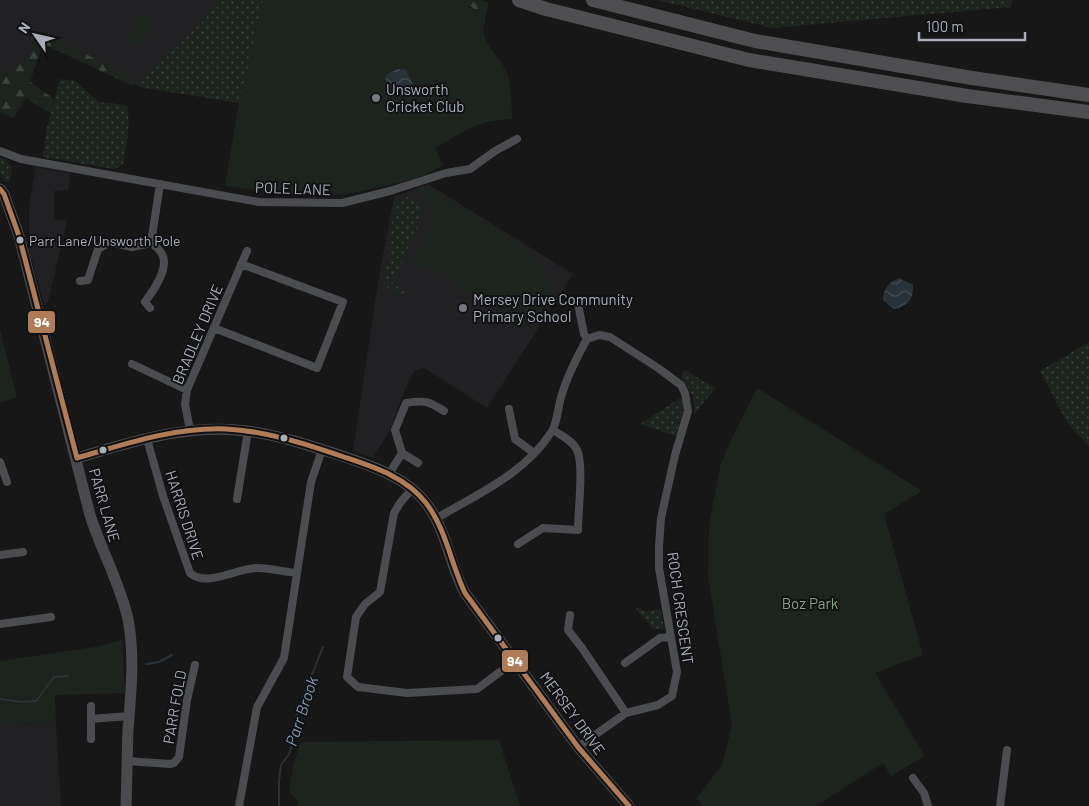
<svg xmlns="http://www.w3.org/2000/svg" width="1089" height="806" font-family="Barlow,sans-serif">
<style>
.built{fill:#212123}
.grass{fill:url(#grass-dots)}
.forest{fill:url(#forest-firs)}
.park{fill:#1d241e}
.water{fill:url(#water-waves)}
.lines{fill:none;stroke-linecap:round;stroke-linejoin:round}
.stream{stroke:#2a3239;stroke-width:2}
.street{stroke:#4b4c50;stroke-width:8}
.secondary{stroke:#4a4a4e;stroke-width:11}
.highway{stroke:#4e4e51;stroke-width:14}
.bus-1-casing{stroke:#111113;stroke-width:9}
.bus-1{stroke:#b07c57;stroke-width:5}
.poi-dot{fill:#757880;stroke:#111113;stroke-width:2}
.bus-dot{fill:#a8adb8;stroke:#111113;stroke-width:2}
.labels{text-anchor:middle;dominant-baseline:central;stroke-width:4;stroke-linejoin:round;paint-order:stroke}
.bus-label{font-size:14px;fill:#a8adb8;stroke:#111113;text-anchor:start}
.poi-label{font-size:15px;fill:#a8adb8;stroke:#111113;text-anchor:start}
.street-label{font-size:15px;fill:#a8adb8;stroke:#111113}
.park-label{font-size:15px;fill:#7fa381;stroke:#111113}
.water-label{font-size:16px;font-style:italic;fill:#7f9bb3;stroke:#111113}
.line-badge{stroke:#111113;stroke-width:2}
.badge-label{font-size:14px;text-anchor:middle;font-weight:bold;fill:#fff}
</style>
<defs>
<pattern id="grass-dots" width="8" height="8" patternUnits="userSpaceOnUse" patternTransform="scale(1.25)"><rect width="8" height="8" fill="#1d241e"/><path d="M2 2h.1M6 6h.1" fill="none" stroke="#3b413d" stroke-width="1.8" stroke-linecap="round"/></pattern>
<pattern id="forest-firs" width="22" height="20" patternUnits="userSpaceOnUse" patternTransform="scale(1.25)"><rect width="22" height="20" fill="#1d241e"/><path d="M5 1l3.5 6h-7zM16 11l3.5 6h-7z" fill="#3b413d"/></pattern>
<pattern id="water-waves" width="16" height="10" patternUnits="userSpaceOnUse" patternTransform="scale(1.25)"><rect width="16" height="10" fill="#2a3239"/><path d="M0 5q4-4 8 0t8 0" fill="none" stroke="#464d54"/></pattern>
</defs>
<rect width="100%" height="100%" fill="#171717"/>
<!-- built -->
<path class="built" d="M0,0H263L240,103L139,87L121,76L36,37L24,82L0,86Z
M36,167L71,173L68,190L54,191V219L67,221L48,302L44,305L29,249V205Z
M428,184L573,274L487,408L424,368L415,370L406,387L390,430L373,458L353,451L378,282L394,197Z
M56,724L61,806H0V725Z"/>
<!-- grass -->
<path class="grass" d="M216,0H263L240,103L139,87L138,85L203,21Z
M657,0H1012L1011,7L772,28Z
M60,79L75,81L99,102L126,105C132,119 126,149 123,165L114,169L43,157L46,132Z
M0,158L5,159L12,167L10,183L5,182L0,173Z
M411,197L421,207V215L419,222L415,223L418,226L410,246L407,247L409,249L392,283L404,291L403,298L384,285L388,271L385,269L391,259L387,255L396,199Z
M1089,342V446L1068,424L1040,371Z
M685,370L715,388L694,415L693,396L681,376Z
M680,398H681L683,411L676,435L675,436L640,424Z
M634,607L646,611L661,609L664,629H653Z"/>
<!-- forest -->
<path class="forest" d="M449,0H481L489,3L483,25L472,7Z
M36,34C56,36 69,45 86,54C102,63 119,70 135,78L133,86L43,44L30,82L54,99L51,113L26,98L13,118L0,112V77L30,58Z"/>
<!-- park -->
<path class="park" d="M263,0H457L464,2L485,22C478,43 500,54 507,73C511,85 512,107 512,119C504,120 496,120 488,122C470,126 451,139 435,148L443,165L427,174L407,181L343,195H293L225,186L238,108L239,103H240Z
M135,14L151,18L144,47L128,43Z
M428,187L534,253C541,268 548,275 553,290C547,303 539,327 523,327L456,287L459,280L421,264L419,267L413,264L421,247H424L423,243L425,238L429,237L427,234L433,216L429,200L416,192Z
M0,329L17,397L0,403Z
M757,388L922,491L884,514L923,655L875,673L925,756L891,776L883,763L816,806H704L696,799L722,765L732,725L708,576L709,524L720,467L731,440Z
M122,640L125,693L55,695L56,724L0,725V661L95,647Z
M499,740L520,806H298L297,799L289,793L293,767L300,742Z"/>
<!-- water -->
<path class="water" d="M398,69L406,70L413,84C406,95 395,93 387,85L385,77L389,73Z
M899,278L913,285C914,299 907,307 894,309L883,300C883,289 889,282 899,278Z"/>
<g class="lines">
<!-- stream -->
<path class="stream" d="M146,664L159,662L172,655
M0,699L22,702L36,701L54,677L68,676
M279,806V781L281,765L289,754L292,745L297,712L323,647"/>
<!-- street -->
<path class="street" d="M0,151L21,159L259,202L342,203L390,191L446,173L470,169L495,151L517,139
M80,281L88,280L98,249L110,242L132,247L151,243
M150,308L145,302C154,290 172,265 160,251C158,248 154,245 151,243L160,184
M579,309L584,334L587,339
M214,328L317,368L343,302L241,264
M132,364L187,390
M509,409L515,439L534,453
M190,430L185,404L187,390L247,251
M147,439L163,496L190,573C207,588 236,568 258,568C271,568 284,572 297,573
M402,453L418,463
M0,462L7,482
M389,474L402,453L395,430L406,403C426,400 428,401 444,411
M412,489L400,503L394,513L380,592L365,604L356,617L347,677L358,687L407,693L477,689L516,660
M237,499L248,431
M437,518C478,494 526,473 552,431C558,421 558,405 562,394C568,374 577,357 587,339L599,335L610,337L658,368L681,385L685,393L688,411L675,455L661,518L659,547V568L677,672L672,696L658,705L626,713L578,747
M518,544L543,528L578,530C578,512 584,464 577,450C573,441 561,435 553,430
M0,555L23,552
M570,615L568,630L582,648L626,713
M0,624L51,617
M625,663L660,638L670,637
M91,706V739
M91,719L129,716
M127,761L170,764L174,763L179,757L187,700L195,665
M913,778L924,793L928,806
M239,806L257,707L284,658L311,482L322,450
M1000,806L1007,750"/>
<!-- secondary -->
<path class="secondary" d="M0,189L4,194L19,236L90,515C101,550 120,583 128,619C135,656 131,692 128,730C127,755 127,780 126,806
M77,458C131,442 189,423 247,431C279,435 311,446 342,456C372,466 406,477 426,503C447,530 449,564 465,593L578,747L629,806"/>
<!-- highway -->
<path class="highway" d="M519,0L546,9L749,60L967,96L1089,112
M593,0L755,41L972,78L1089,95"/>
<defs>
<path id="bus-1" d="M0,189L4,194L19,236L77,458
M77,458C125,444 175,427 226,429C267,431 306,444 344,457C374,467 406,477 426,503C446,529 451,564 465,593L578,747L629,806"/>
</defs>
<!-- bus-1 casing -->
<use href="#bus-1" class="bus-1-casing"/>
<!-- bus-1 -->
<use href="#bus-1" class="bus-1"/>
</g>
<!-- markers -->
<g class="poi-dot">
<circle cx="376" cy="98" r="5"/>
<circle cx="463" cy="308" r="5"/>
</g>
<g class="bus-dot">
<circle cx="20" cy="240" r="4.5"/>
<circle cx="284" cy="438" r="4.5"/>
<circle cx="103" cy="450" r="4.5"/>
<circle cx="498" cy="638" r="4.5"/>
</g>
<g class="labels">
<!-- bus labels -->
<g class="bus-label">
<text x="29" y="240">Parr Lane/Unsworth Pole</text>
</g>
<!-- poi labels -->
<g class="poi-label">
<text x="386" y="89">Unsworth<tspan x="386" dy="17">Cricket Club</tspan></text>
<text x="473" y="299">Mersey Drive Community<tspan x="473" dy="17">Primary School</tspan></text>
</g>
<!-- street labels -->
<g class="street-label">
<text transform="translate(293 188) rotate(2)">POLE LANE</text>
<text transform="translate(197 334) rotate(-67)">BRADLEY DRIVE</text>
<text transform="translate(105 505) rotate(74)">PARR LANE</text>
<text transform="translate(185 515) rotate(72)">HARRIS DRIVE</text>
<text transform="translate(681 608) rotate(82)">ROCH CRESCENT</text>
<text transform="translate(174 707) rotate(-80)">PARR FOLD</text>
<text transform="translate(573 713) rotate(54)">MERSEY DRIVE</text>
</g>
<!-- park labels -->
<g class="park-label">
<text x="810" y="603">Boz Park</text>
</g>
<!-- water labels -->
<g class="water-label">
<text transform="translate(301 711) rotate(-72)">Parr Brook</text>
</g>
</g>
<g class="line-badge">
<rect x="27" y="310" width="29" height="24" rx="5" fill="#b07c57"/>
<rect x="501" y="649" width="28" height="24" rx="5" fill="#b07c57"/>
</g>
<g class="badge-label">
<text x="42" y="327">94</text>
<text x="515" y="666">94</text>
</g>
<!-- north arrow -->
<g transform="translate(35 35) rotate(304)" stroke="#111113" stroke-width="4" paint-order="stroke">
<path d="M0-4L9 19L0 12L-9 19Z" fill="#a8adb8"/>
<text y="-8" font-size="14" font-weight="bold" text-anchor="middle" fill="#a8adb8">N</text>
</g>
<!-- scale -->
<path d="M919 32v8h106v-8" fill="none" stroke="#a8adb8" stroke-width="2.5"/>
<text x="926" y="32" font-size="15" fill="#a8adb8" stroke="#111113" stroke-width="4" paint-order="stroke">100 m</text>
</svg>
